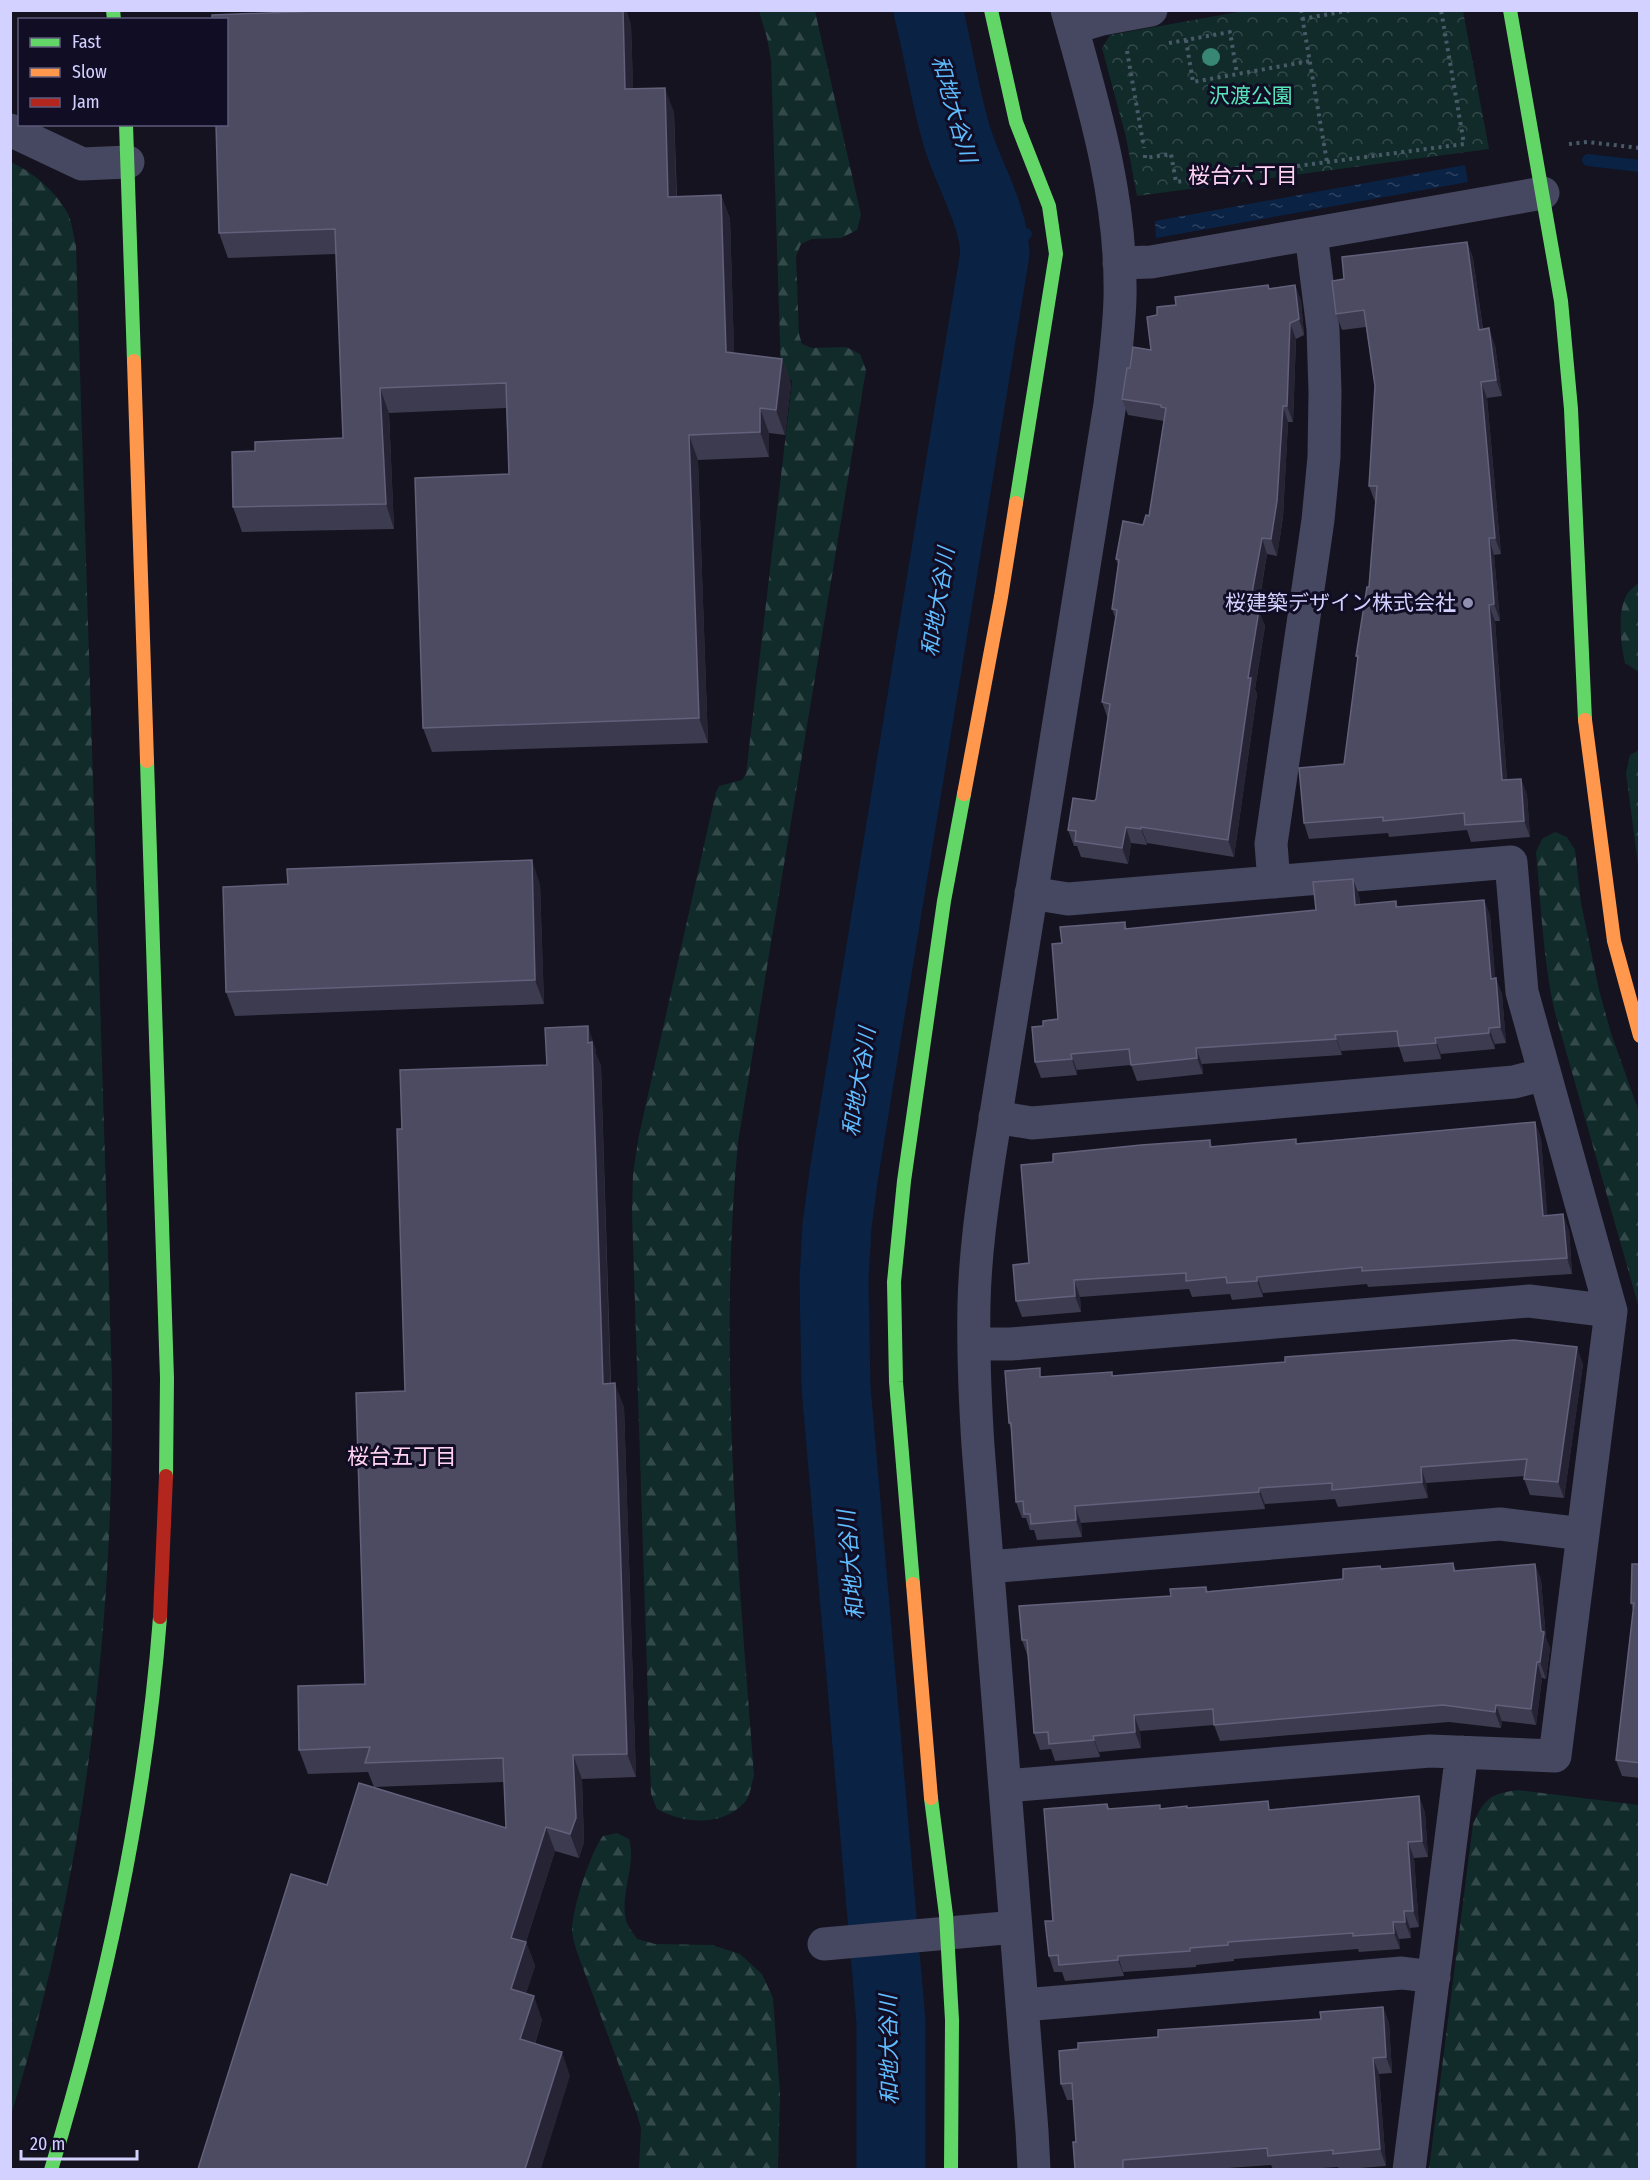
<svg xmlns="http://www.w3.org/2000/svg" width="1650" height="2180" font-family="'Fira Sans Condensed','Noto Sans JP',sans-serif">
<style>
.forest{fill:url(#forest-firs)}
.park{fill:url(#park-crowns)}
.water{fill:url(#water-ripples)}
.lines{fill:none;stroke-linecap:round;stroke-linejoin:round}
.stream{stroke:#0a2244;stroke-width:12}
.river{stroke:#0a2244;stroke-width:69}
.path{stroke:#485a67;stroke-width:4;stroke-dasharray:3 4.5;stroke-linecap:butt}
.street{stroke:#464760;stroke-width:33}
.fast{stroke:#63d668;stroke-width:14}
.slow{stroke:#ff974d;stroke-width:14}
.jam{stroke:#b3261e;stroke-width:14}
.tree{fill:#388774}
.wall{fill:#3d3b4f}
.shaded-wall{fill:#262434}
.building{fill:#4d4b62;stroke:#62607b;stroke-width:1.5}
.poi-dot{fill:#908eb1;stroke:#100d25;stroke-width:2}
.labels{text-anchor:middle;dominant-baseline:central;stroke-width:6;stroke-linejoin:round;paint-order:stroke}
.park-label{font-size:21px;fill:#56e6ba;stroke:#100d25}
.poi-label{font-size:21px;fill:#d3d1ff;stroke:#100d25;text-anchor:end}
.water-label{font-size:22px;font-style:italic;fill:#5fbdff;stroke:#100d25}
.neighbourhood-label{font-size:22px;fill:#ffd3f1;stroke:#100d25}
</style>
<defs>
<pattern id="forest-firs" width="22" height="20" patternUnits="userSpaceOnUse" patternTransform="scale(1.5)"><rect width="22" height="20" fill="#112b2a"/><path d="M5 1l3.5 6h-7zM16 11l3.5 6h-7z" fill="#33494a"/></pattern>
<pattern id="park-crowns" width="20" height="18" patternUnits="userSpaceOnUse" patternTransform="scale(1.5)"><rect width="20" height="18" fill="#112b2a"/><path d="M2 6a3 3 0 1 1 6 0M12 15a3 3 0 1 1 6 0" fill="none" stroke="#33494a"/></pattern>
<pattern id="water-ripples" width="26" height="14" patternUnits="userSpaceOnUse" patternTransform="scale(1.5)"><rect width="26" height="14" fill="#0a2244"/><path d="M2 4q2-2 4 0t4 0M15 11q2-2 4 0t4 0" fill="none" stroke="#2d4160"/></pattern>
</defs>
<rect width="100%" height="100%" fill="#14131f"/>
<!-- forest -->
<path class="forest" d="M759,11H815L861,215L857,230L841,238L812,239L801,244L796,256L799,334L802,344L812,348L846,347L860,354L866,370L738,1142C718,1353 738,1565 754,1775C752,1783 750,1796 745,1802C722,1827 684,1824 657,1809L651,1794L632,1213L633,1173L639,1135L716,792L719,786L742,780L746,774L792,382L791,380L781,373L771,60L767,38Z
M11,162C34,173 54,190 67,212C72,221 73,235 76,245L112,1379C114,1628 85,1876 11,2115Z
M1639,583V672L1625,663C1621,646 1617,613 1626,596C1628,591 1635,586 1639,583Z
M1639,750V872L1626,773L1630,755Z
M1555,832L1567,837L1575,850L1581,903L1599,990L1611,1033L1639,1112V1308L1554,1009C1543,957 1541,905 1536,852L1542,839Z
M1518,1790L1639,1805V2169H1429L1473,1824C1485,1798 1490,1794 1518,1790Z
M617,1833L629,1839C637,1866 618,1897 627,1923C629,1928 634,1934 637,1939L655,1944L712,1945L740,1954L762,1974L773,1998L780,2093L778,2169H639L641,2128L636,2111L577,1952C575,1945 572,1936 572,1929C573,1907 590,1853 603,1836Z"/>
<!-- park -->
<path class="park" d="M1249,10L1463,11L1489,149L1137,196L1126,137L1102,48L1110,35Z"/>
<!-- water -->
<path class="water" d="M1465,165L1468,182L1156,238L1155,221Z"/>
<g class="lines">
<!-- stream -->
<path class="stream" d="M1588,160L1640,166
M994,235L1026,234"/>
<!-- river -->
<path class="river" d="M891,2170V2022L836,1387L834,1280L837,1226L844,1173L995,253C993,214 970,177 958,140C945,98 939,53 928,10"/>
<!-- path -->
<path class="path" d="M1301,10L1327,162
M1302,19L1352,10
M1186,40L1193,82L1310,61
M1169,43L1230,32L1237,74
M1127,51L1144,148
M1569,144L1587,142L1640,148
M1145,155V158L1171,154L1176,182L1464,144L1441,10"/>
<!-- street -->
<path class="street" d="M1072,28L1102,19L1151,10
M10,130L82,164L128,162
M1119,263L1151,262L1543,193
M1274,882L1271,844L1318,520L1324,457L1325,392L1323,329L1311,234
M995,1117L1032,1123L1514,1082L1545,1074
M974,1344H1011L1529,1301L1611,1311
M988,1567L1500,1524L1583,1534
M1005,1786L1430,1751L1555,1756L1611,1311L1522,992L1511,862L1068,899L1031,893
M824,1944L1016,1927
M1023,2005L1402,1973L1434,1977
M1034,2170L1032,2131L978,1446C975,1399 973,1352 974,1304C975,1255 982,1206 989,1158L1110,404C1114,369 1119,334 1120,298C1122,198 1094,106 1067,10
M1409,2170L1462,1752"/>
<!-- fast -->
<path class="fast" d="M113,10L114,20
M991,10L1016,122L1049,206L1056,254L1016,503
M1510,10L1561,301L1571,409L1585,720
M126,124L134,361
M147,761L167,1378L166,1476
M913,1584L896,1382L894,1282L904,1181L944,901L964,794
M931,1798L946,1915L952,2020L951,2170
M51,2170C106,1989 146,1806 160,1617"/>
<!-- slow -->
<path class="slow" d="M134,361L147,761
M1585,720L1614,941L1640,1036
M964,794L1001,597L1016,503
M913,1584L931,1798"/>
<!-- jam -->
<path class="jam" d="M160,1617L166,1476"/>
</g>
<!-- trees -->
<circle class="tree" cx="1211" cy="57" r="9"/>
<!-- wall -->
<path class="wall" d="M347,10H626L631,25L633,88L674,112L677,197L721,195L730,219L734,353L782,359L791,384L785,435L769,433V457L698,460L708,743L432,752L423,728L509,474L506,408L389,413L394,529L242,532L233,507L255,451L343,438L336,254L228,258L219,233Z
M1467,242L1473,258L1483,329L1495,345L1502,396L1487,398L1501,554L1494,555L1500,621H1495L1507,780L1521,779L1527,795L1530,837L1471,842L1467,830L1389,837L1388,833L1309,839L1304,823L1344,764L1358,660L1356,656L1369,587L1376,502H1375L1369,486L1375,386L1366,327L1342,330L1336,314L1344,279Z
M1295,285L1301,301L1304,335L1296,339L1293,422H1288L1283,517L1277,556L1267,554L1258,610L1265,626L1255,689L1257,694L1234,857L1147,843V845L1131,843L1128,864L1081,857L1077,846H1074L1068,830L1096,799L1108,719L1102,702L1116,620L1112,609L1118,565L1116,559L1143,525L1149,516L1164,421L1128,415L1122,399L1130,368L1151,350L1157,315L1176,305L1270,288Z
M540,884L544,1004L235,1016L226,992Z
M1359,895L1360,905L1396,901L1398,907L1484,900L1490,916L1495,978L1502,994L1506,1043L1495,1044V1049L1441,1054V1059L1404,1062L1399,1047L1341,1051L1342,1055L1202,1064L1203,1074L1137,1081L1131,1065L1077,1070V1075L1041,1078L1035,1062L1043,1026L1058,1019L1062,943L1125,922L1127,929L1316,910Z
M596,1050V1054L601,1066L611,1384L624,1407L636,1777L582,1779L584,1842L579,1858L555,1851L526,1942L535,1966L526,1993L542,2020L535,2044L570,2076L327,1885L506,1828L504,1782L374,1787L368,1772L308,1774L299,1750L365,1684L405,1391L402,1129L547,1065Z
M1535,1122L1541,1139L1547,1215L1569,1230L1572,1274L1368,1287L1367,1284L1263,1293V1297L1232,1300L1230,1294L1192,1297L1189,1289L1080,1297L1081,1312L1022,1317L1016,1301L1029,1263L1053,1162L1210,1140L1212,1146L1297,1143Z
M1583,1364L1564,1498L1530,1495L1524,1479L1525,1476L1426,1483L1428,1498L1338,1507L1335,1499L1265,1504V1509L1081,1523L1082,1537L1037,1540L1034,1530H1030L1026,1518H1022L1016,1502L1011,1429L1009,1423L1043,1377L1114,1376Z
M1453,1563L1456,1571L1535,1564L1541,1580L1546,1638L1550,1648L1546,1679L1542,1678L1536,1725L1502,1721L1501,1728L1449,1722L1220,1741L1214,1725L1140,1731L1141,1748L1099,1752L1100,1757L1055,1761L1051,1749L1040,1750L1034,1733L1028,1657L1022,1640L1171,1596L1206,1587L1208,1591L1343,1579L1381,1569Z
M1640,1564V1778L1622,1776L1616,1760L1633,1610L1631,1603Z
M1419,1796L1425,1813L1428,1857L1414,1858L1419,1927L1410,1928L1411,1938L1399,1939L1400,1949L1359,1952L1358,1949L1234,1959V1961L1196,1965V1967L1123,1972L1124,1976L1065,1981L1062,1972H1054L1049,1956L1053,1921L1107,1804L1109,1809L1188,1808L1271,1809Z
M1383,2007L1389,2023L1392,2073L1379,2074L1386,2166L1347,2169H1339L1338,2167L1308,2169H1273L1271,2165L1214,2169H1075L1076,2142L1073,2100H1067L1061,2084L1078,2049L1158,2037L1321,2019Z"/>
<!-- shaded-wall -->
<path class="shaded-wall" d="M623,10H626L631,25L634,113L625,89Z
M665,88L674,112L677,222L668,197Z
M721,195L730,219L735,377L726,352Z
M1467,242L1473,258L1485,346L1479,330Z
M1295,285L1301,301L1304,335L1299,319Z
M1290,323L1296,339L1293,422L1287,406Z
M1489,328L1495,345L1502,396L1496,380Z
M782,359L791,384L785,435L776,410Z
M1481,382L1487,398L1501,554L1495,538Z
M380,388L389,413L394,529L386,504Z
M1283,406L1288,422L1283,517L1277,556L1271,539Z
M760,408L769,433V457L760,432Z
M689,435L698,460L708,743L699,718Z
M1262,538L1267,554L1255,625L1249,609Z
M1489,538L1494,555L1500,621L1494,604Z
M1489,605L1495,621L1508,796L1502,780Z
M1259,610L1265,626L1255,689L1257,694L1234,857L1228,840L1248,678Z
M1521,779L1527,795L1530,837L1524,821Z
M1126,827L1131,843L1128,864L1122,848Z
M1141,827L1147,843V845L1141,829Z
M532,860L540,884L544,1004L535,980Z
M1353,879L1359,895L1361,921L1355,905Z
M1484,900L1490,916L1497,995L1491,979Z
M1496,978L1502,994L1506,1043L1500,1027Z
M588,1026L596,1050V1054L601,1066L611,1408L603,1384Z
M1489,1028L1495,1044V1049L1489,1033Z
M1335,1035L1341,1051L1342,1055L1336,1039Z
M1435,1038L1441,1054V1059L1436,1043Z
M1196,1048L1202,1064L1203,1074L1197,1058Z
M1071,1054L1077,1070V1075L1072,1059Z
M1535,1122L1541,1139L1549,1232L1543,1216Z
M1563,1214L1569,1230L1572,1274L1567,1258Z
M1257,1277L1263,1293V1297L1257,1281Z
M1074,1280L1080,1297L1081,1312L1075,1296Z
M1577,1347L1583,1364L1564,1498L1558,1482Z
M615,1383L624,1407L636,1777L627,1754Z
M1421,1467L1426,1483L1428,1498L1422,1482Z
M1259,1488L1265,1504V1509L1259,1492Z
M1075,1506L1081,1523L1082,1537L1076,1520Z
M1535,1564L1541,1580L1546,1638L1550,1648L1546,1679L1540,1662L1541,1631Z
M1537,1662L1542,1678L1536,1725L1531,1709Z
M1496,1705L1502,1721L1501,1728L1495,1712Z
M1134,1715L1140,1731L1141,1748L1135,1732Z
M1093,1736L1099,1752L1100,1757L1094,1740Z
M573,1755L582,1779L584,1842L579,1858L570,1834Z
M1419,1796L1425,1813L1428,1857L1422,1841Z
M546,1827L555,1851L526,1942L535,1966L520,2013L511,1989V1938Z
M1408,1842L1414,1858L1419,1927L1413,1911Z
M1404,1911L1410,1928L1411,1938L1405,1922Z
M1393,1922L1399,1939L1400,1949L1394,1933Z
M1118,1956L1123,1972L1124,1976L1118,1960Z
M534,1996L542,2020L529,2063L520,2039Z
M1383,2007L1389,2023L1392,2073L1386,2057Z
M562,2052L570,2076L541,2169H525Z
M1373,2058L1379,2074L1386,2166L1380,2149Z"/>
<!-- building -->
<path class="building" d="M347,10H623L625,89L665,88L668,197L721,195L726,352L782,359L776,410L760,408V432L689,435L699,718L423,728L415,478L509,474L506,383L380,388L386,504L233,507L232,452L255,451V442L343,438L335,229L219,233L216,124H226V20H212V15Z
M1467,242L1479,330L1489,328L1496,380L1481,382L1495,538H1489L1494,604L1489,605L1502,780L1521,779L1524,821L1465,825L1464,813L1383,821V817L1304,823L1299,768L1344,764L1358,656H1356L1367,587H1369L1377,486H1369L1375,386L1364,310L1336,314L1332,281L1344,279L1342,257Z
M1268,285L1269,289L1295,285L1299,319L1290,323L1287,406H1283L1277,501L1271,539L1262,538L1249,609L1259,610L1248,678H1251L1228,840L1141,827V829L1126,827L1122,848L1075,841L1076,831L1068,830L1073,798L1094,801L1096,799L1110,704L1102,702L1117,610L1112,609L1119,560L1116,559L1123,521L1143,525L1146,515L1149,516L1166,408L1161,407V405L1122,399L1127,368H1130L1133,347L1151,350L1147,317L1157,315V307L1176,305L1175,297Z
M532,860L535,980L226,992L223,887L288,884L287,869Z
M1353,879L1355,905L1396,901V907L1484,900L1491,979L1496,978L1500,1027L1489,1028V1033L1435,1038L1436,1043L1399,1046L1397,1031L1335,1035L1336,1039L1196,1048L1197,1058L1131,1065L1129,1049L1071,1054L1072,1059L1035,1062L1032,1027L1043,1026V1021L1058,1019L1052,944L1062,943L1060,927L1125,922V929L1316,910L1313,882Z
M588,1026V1043L592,1042L603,1384L615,1383L627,1754L573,1755L576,1818L570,1834L546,1827L511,1938L526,1942L511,1989L534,1996L520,2039L562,2052L525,2169H198L291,1874L327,1885L359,1783L506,1828L503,1758L365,1763L370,1747L299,1750L298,1686L365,1684L356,1393L405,1391L397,1129H402L400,1070L547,1065L545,1028Z
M1535,1122L1543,1216L1563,1214L1567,1258L1362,1271V1267L1257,1277V1281L1227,1283L1226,1277L1186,1281V1273L1074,1280L1075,1296L1016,1301L1013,1265L1029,1263L1021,1165L1053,1162V1154L1141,1145L1210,1140V1147L1296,1139V1144Z
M1514,1340L1577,1347L1558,1482L1524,1479L1527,1459L1421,1467L1422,1482L1332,1490V1483L1259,1488V1492L1075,1506L1076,1520L1031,1524L1030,1514H1024L1023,1501L1016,1502L1011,1423H1009L1005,1371L1040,1368V1377L1112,1372V1376L1285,1362V1357Z
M1453,1563L1454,1571L1535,1564L1541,1631L1544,1632L1540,1662H1537L1531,1709L1496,1705L1495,1712L1443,1705L1214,1725L1213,1709L1134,1715L1135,1732L1093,1736L1094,1740L1049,1744L1048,1732L1034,1733L1027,1640H1022L1019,1606L1171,1596L1170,1589L1206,1587V1592L1343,1579V1569L1380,1566L1381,1569Z
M1632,1564H1640V1763L1616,1760L1634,1603H1631Z
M1419,1796L1422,1841L1408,1842L1413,1911H1404L1405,1922H1393L1394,1933L1353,1936V1933L1228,1942V1945L1190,1948V1951L1118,1956V1960L1059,1965L1058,1955L1049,1956L1045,1921H1053L1044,1809L1107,1804L1108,1809L1160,1805V1809L1187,1806V1808L1268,1801L1269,1810Z
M1383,2007L1386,2057L1373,2058L1380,2149L1333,2154V2150L1268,2156L1267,2148L1123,2160V2169H1075L1073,2142H1076L1072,2083L1061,2084L1059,2051L1078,2049V2043L1158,2037V2030L1321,2019L1320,2012Z"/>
<!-- markers -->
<circle class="poi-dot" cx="1468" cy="603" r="6"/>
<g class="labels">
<!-- park labels -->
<g class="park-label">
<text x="1251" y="96">沢渡公園</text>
</g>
<!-- poi labels -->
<g class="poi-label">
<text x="1456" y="603">桜建築デザイン株式会社</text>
</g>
<!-- water labels -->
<g class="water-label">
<text transform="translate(954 109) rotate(74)">和地大谷川</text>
<text transform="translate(938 602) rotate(-81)">和地大谷川</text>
<text transform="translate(859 1082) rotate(-81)">和地大谷川</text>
<text transform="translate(851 1565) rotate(-95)">和地大谷川</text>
<text transform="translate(889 2050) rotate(-91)">和地大谷川</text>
</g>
<!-- neighbourhood labels -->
<g class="neighbourhood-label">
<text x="1243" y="175">桜台六丁目</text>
<text x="402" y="1456">桜台五丁目</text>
</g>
</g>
<!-- border -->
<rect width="1650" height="2180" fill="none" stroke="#d3d1ff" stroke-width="24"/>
<!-- legend -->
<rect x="18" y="18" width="210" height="108" fill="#100d25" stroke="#5e5b7c" stroke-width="1.5"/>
<rect x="30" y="38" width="30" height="9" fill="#63d668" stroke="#5e5b7c" stroke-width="1.5"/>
<text x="72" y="48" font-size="18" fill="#d3d1ff">Fast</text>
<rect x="30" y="68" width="30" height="9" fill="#ff974d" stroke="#5e5b7c" stroke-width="1.5"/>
<text x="72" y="78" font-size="18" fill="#d3d1ff">Slow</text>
<rect x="30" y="98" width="30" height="9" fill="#b3261e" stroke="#5e5b7c" stroke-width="1.5"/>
<text x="72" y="108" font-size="18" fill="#d3d1ff">Jam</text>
<!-- scale -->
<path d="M21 2150v9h116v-9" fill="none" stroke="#d3d1ff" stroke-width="3"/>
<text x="30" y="2150" font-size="18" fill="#d3d1ff" stroke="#100d25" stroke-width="4.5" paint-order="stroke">20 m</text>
</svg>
